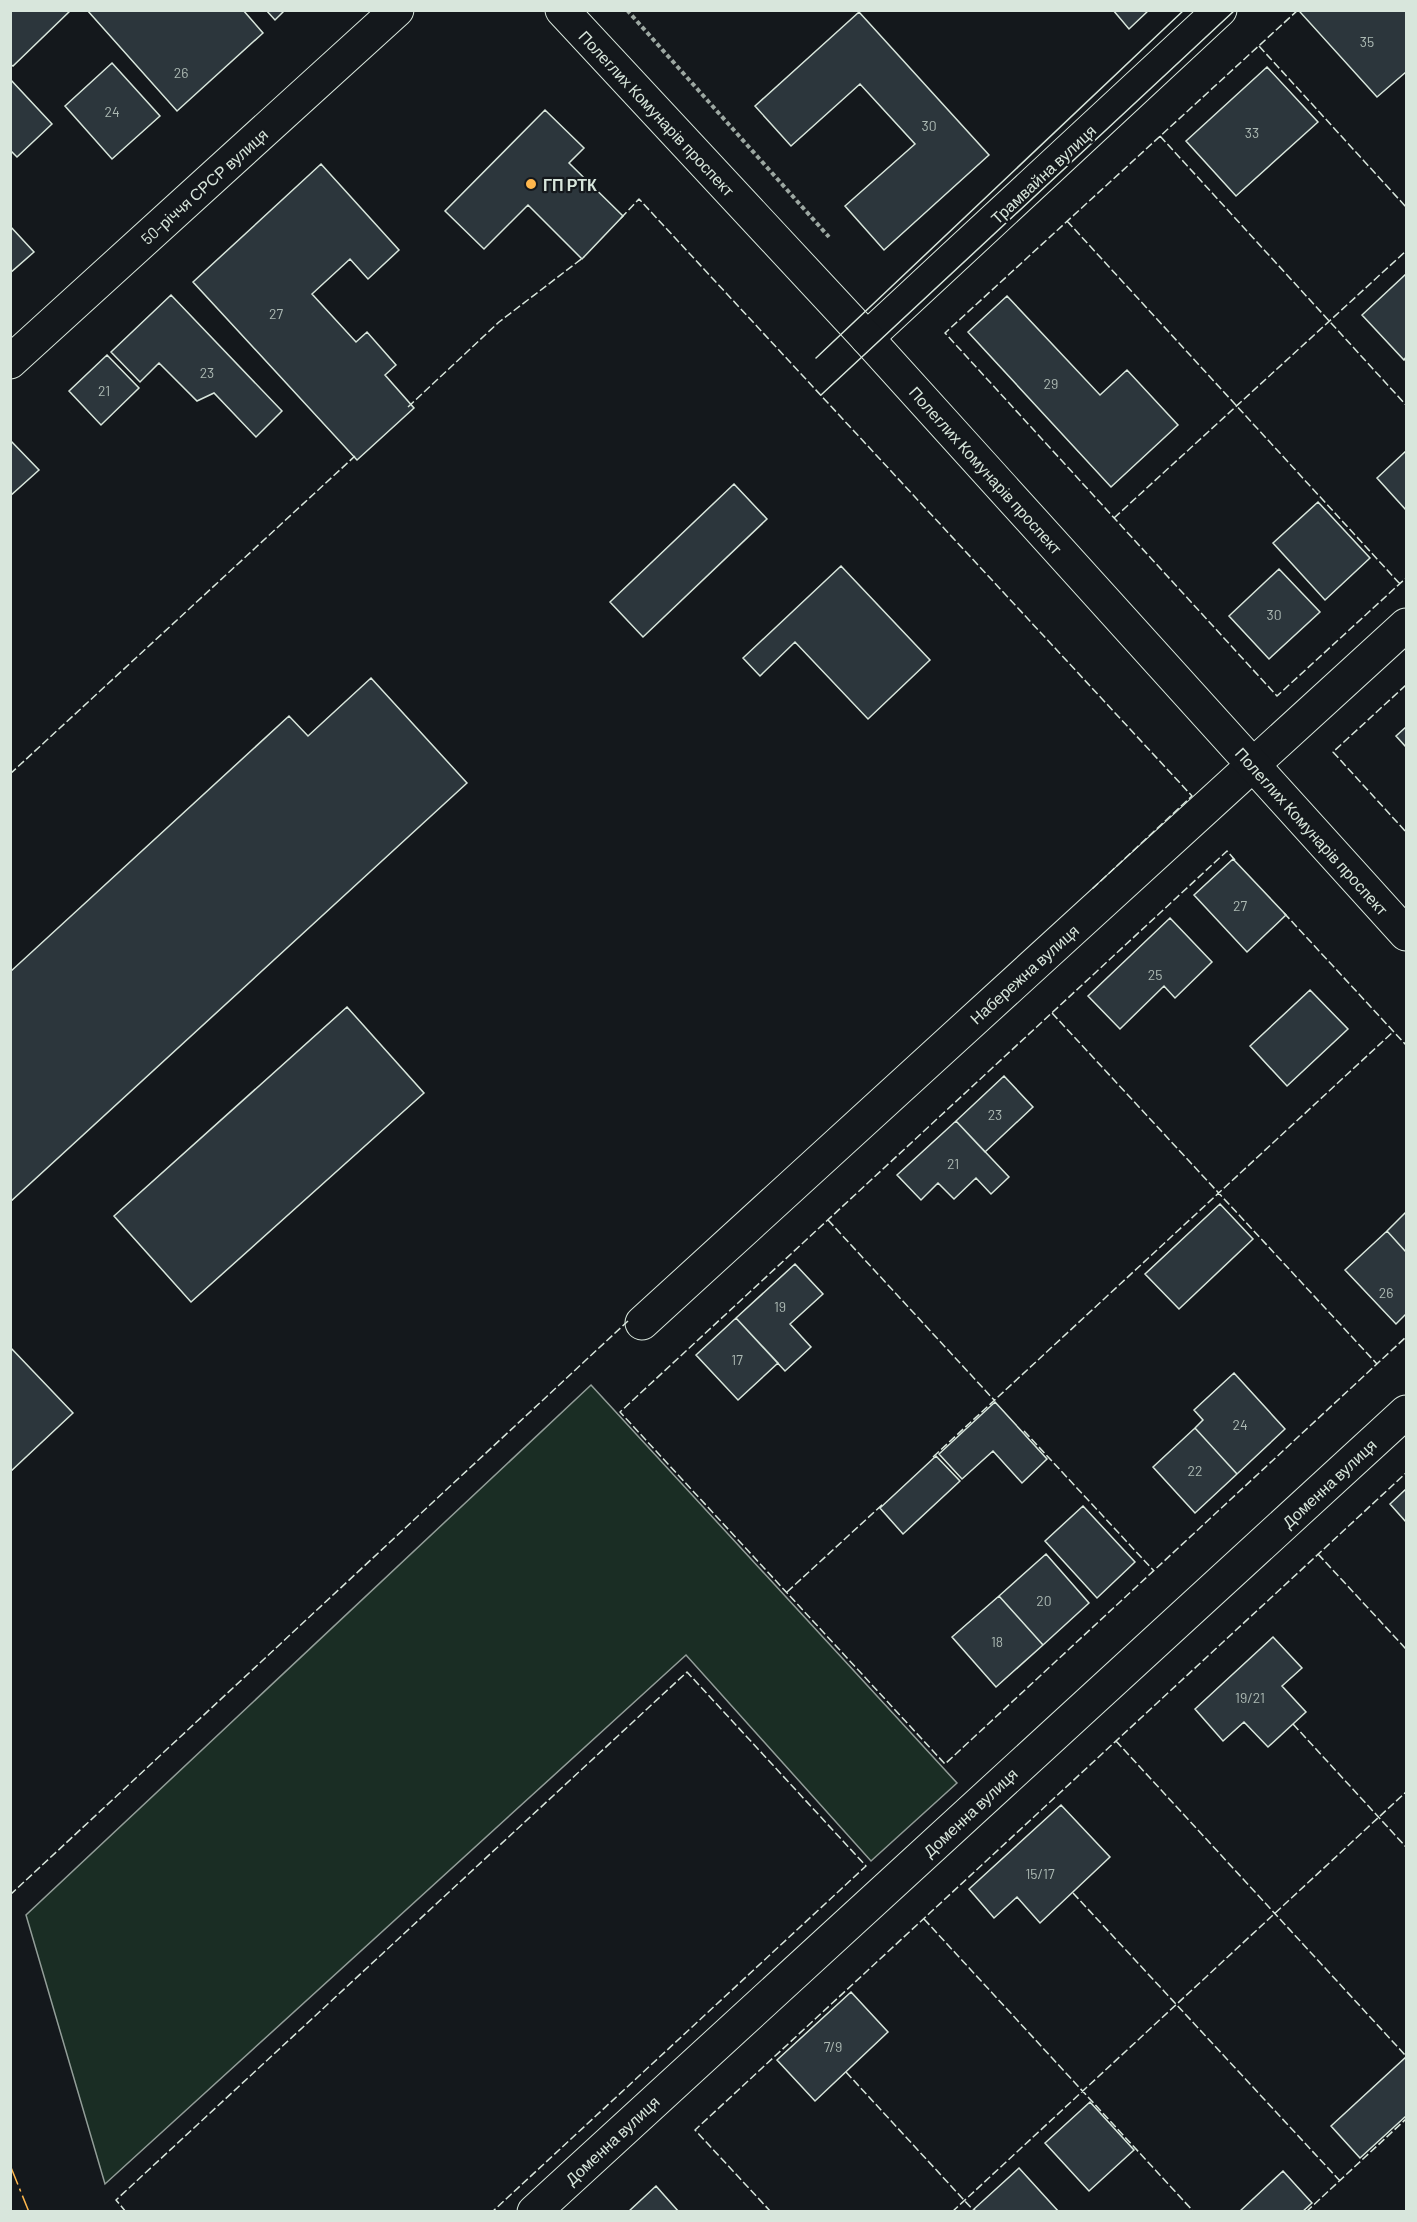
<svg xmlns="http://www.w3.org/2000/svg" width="1417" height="2222" font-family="Barlow,sans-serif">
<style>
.green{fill:#1a2d24;stroke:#939e99;stroke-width:1.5}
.building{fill:#2c363c;stroke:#d8e6dc;stroke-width:1.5}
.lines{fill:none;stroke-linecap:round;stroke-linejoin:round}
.street-casing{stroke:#d8e6dc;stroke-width:35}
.primary-casing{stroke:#d8e6dc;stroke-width:35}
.path{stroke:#9da8a2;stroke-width:4;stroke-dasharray:4.5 3;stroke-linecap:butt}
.street{stroke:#14181c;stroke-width:33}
.primary{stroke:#14181c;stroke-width:33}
.tram{stroke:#d8e6dc;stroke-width:1.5}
.fence{stroke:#d8e6dc;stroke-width:1.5;stroke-dasharray:8 3;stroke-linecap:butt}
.power{stroke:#ffb74d;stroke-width:1.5;stroke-dasharray:21 4.5 3 4.5;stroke-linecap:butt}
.poi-dot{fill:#ffb74d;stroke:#14181c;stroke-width:2}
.labels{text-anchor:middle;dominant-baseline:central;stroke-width:4.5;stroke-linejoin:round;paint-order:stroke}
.number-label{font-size:14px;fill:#adbab4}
.street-label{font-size:16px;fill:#d8e6dc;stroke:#14181c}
.poi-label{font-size:16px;font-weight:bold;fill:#d8e6dc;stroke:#14181c;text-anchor:start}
</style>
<rect width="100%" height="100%" fill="#14181c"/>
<!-- green -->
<path class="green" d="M591,1385L957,1783L871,1861L686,1655L105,2184L26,1915Z"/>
<!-- building -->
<path class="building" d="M10,10H71L13,66L10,64Z
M87,10H243L263,33L177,111Z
M266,10H285L275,20Z
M1113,10H1149L1129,29Z
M1301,10H1406V72L1377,97L1300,12Z
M859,12L989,155L884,250L845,206L915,144L860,84L791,146L755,106Z
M112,63L160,116L112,159L65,106Z
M1267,67L1318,122L1236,196L1186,141Z
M10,79L52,124L17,157L10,150Z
M545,110L584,148L569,163L623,216L582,259L528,205L484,249L445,211Z
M321,164L399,250L368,279L350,259L312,294L356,342L367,332L396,365L385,375L414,408L357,460L193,282Z
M10,226L34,252L10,273Z
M1406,274V357L1404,360L1362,315Z
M171,295L282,411L256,437L214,393L197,401L159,363L140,382L111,352Z
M1007,296L1100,395L1127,370L1178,425L1111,487L968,332Z
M107,355L139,388L101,425L69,391Z
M10,440L39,470L10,496Z
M1406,451V510L1377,478Z
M734,484L767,519L643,637L610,602Z
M1318,502L1370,558L1325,600L1273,543Z
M841,566L930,660L868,719L795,642L760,676L743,658Z
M1279,569L1320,612L1269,659L1229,616Z
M371,678L467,783L10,1202V972L289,716L308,736Z
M1406,727V747L1396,736Z
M1233,859L1286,915L1247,952L1194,895Z
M1170,918L1212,962L1175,998L1164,986L1120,1029L1088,996Z
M1310,990L1348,1029L1287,1086L1250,1046Z
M347,1007L424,1093L191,1302L114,1216Z
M1004,1076L1033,1107L985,1152L956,1121Z
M956,1121L1009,1177L991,1194L976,1178L954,1199L938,1183L921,1200L897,1175Z
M1220,1204L1253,1239L1179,1309L1145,1274Z
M1406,1212V1252L1387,1231Z
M1387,1231L1406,1252V1314L1396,1324L1345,1270Z
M795,1264L823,1294L790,1324L811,1347L785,1371L736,1318Z
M736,1318L778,1363L738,1400L696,1355Z
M10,1347L73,1413L10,1472Z
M1234,1373L1285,1429L1237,1474L1195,1428L1203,1420L1194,1410Z
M995,1402L1047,1459L1022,1483L993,1451L962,1479L939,1454Z
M1195,1428L1237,1474L1195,1513L1153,1467Z
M936,1456L960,1481L903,1534L880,1508Z
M1406,1489V1522L1390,1504Z
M1083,1506L1135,1562L1097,1598L1045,1541Z
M1046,1554L1089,1603L1043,1645L999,1596Z
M999,1596L1043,1645L996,1687L952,1637Z
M1273,1637L1302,1668L1282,1686L1306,1712L1268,1747L1244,1722L1223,1741L1195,1709Z
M1061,1805L1110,1857L1040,1923L1017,1897L994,1918L969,1889Z
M851,1992L888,2032L815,2101L777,2060Z
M1406,2057V2116L1360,2158L1331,2126Z
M1090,2102L1134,2150L1089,2191L1045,2143Z
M1019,2168L1059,2212H976L974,2209Z
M1283,2171L1312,2203L1302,2212H1239Z
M656,2186L679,2212H628Z"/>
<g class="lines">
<defs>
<path id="street" d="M867,338L1220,10
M10,362L397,10
M642,1323L1406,625
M534,2212L1406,1412"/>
<path id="primary" d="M562,10L867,338L1406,934"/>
</defs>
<!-- street casing -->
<use href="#street" class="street-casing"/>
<!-- primary casing -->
<use href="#primary" class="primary-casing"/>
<!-- path -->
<path class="path" d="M627,10L829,237"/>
<!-- street -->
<use href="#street" class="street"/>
<!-- primary -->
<use href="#primary" class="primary"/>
<!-- tram -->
<path class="tram" d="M816,358L1184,10
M821,395L1235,10"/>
<!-- fence -->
<path class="fence" d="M1298,10L945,333L1277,696L1406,578
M1259,46L1406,207
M1160,136L1406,405
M621,218L639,199L1192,796L1091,890
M1067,221L1400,584
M408,407L499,322L584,257
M1114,518L1406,251
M1406,685L1333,752L1406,832
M10,774L355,456
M1235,860L1227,851L620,1412L945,1764L1406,1337
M1284,913L1406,1045
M1052,1013L1377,1364
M828,1220L995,1401
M1024,1431L1154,1571
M933,1457L1394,1031
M1318,1554L1406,1649
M787,1592L883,1504
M1293,1724L1406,1847
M1116,1741L1406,2056
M1073,1893L1340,2181
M10,1895L628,1321
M924,1919L1194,2212
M846,2072L975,2212
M126,2212L116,2200L687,1672L866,1866L492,2212
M771,2212L695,2130L1406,1473
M952,2212L1406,1792
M1306,2212L1406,2119"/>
<!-- power -->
<path class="power" d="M10,2165L29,2212"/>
</g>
<!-- markers -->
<circle class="poi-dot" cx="531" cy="184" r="6"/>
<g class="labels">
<!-- number labels -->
<g class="number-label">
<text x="1367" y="41">35</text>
<text x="181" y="72">26</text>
<text x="112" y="111">24</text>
<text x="929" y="125">30</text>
<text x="1252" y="132">33</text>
<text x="276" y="313">27</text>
<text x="207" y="372">23</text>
<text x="1051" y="383">29</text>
<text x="104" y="390">21</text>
<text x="1274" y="614">30</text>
<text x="1240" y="905">27</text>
<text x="1155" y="974">25</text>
<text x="995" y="1114">23</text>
<text x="953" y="1163">21</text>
<text x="1386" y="1292">26</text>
<text x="780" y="1306">19</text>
<text x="737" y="1359">17</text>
<text x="1240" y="1424">24</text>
<text x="1195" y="1470">22</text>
<text x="1044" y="1600">20</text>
<text x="997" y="1641">18</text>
<text x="1250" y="1697">19/21</text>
<text x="1040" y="1873">15/17</text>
<text x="833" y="2046">7/9</text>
</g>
<!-- street labels -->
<g class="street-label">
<text transform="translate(657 113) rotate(47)">Полеглих Комунарів проспект</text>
<text transform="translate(1043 174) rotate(-43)">Трамвайна вулиця</text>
<text transform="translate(204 186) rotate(-42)">50-річчя СРСР вулиця</text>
<text transform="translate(986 470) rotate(48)">Полеглих Комунарів проспект</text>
<text transform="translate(1312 831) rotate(48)">Полеглих Комунарів проспект</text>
<text transform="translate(1024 974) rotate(-42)">Набережна вулиця</text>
<text transform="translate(1329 1483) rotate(-43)">Доменна вулиця</text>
<text transform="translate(970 1812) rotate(-43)">Доменна вулиця</text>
<text transform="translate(612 2140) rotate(-43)">Доменна вулиця</text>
</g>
<!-- poi labels -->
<g class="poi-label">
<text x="543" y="184">ГП РТК</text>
</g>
</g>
<!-- border -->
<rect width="1417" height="2222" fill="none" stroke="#d8e6dc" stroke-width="24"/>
</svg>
